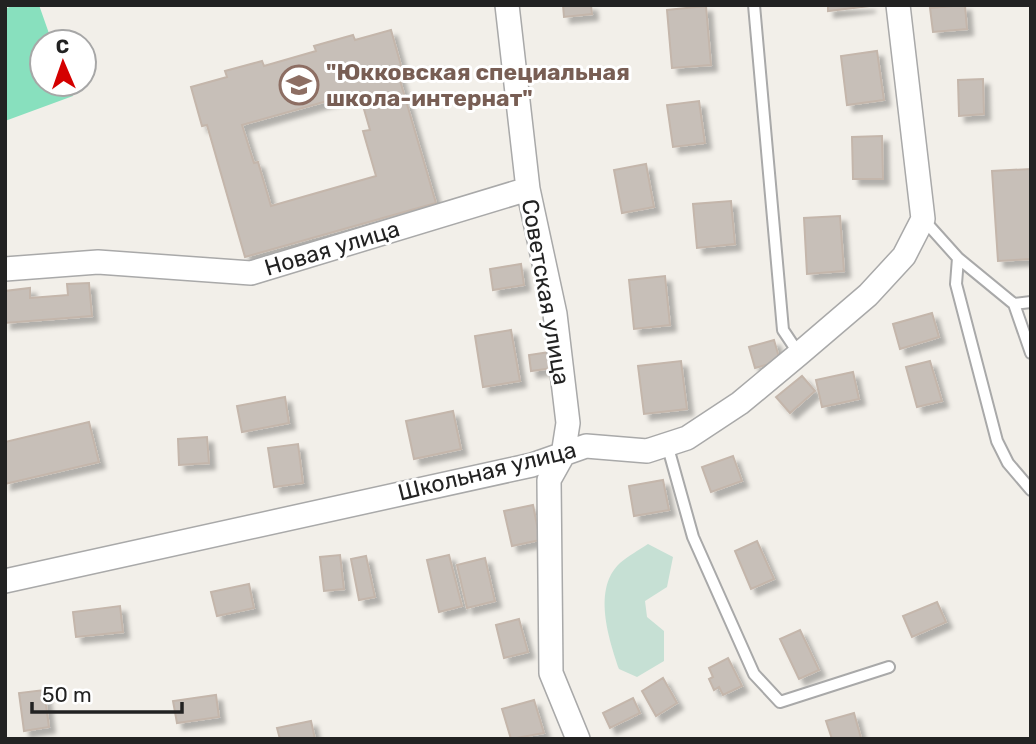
<svg xmlns="http://www.w3.org/2000/svg" width="1036" height="744" font-family="Rubik,sans-serif">
<style>
.wetland{fill:#c6e0d4}
.pitch{fill:#88e0be}
.building{fill:#c7bfb8;stroke:#c4b6ab;stroke-width:2;fill-rule:evenodd;filter:url(#shadow)}
.lines{fill:none;stroke-linecap:round;stroke-linejoin:round}
.service-casing{stroke:#a9a9a9;stroke-width:14}
.minor-casing{stroke:#a9a9a9;stroke-width:26}
.service{stroke:#fff;stroke-width:10}
.minor{stroke:#fff;stroke-width:23}
.labels{text-anchor:middle;dominant-baseline:central;stroke-width:6;stroke-linejoin:round;paint-order:stroke}
.education-label{font-size:23px;font-weight:bold;fill:#785e54;stroke:#fff;text-anchor:start}
.street-label{font-size:23px;fill:#222;stroke:#fff}
</style>
<defs>
<filter id="shadow"><feDropShadow dx="6" dy="6" stdDeviation="2" flood-color="#0004"/></filter>
</defs>
<rect width="100%" height="100%" fill="#f2efe9"/>
<!-- wetland -->
<path class="wetland" d="M648,544L673,557L667,587L645,601L647,617L664,631V661L637,677L619,669C609,639 592,589 620,563C628,556 639,550 648,544Z"/>
<!-- pitch -->
<path class="pitch" d="M14,5H39L52,42H42V84H68L73,96L5,121V9Z"/>
<!-- building -->
<path class="building" d="M563,5H591L592,14L564,17Z
M828,5H869V6L828,11Z
M965,5L967,29L933,32L930,8Z
M706,6L711,65L672,68L667,10Z
M391,30L402,69L397,70L436,203L245,257L207,125L202,126L191,87L227,77L225,71L262,61L264,66L316,51L314,46L353,35L355,40ZM359,92L370,130L363,131L376,176L271,206L258,162L254,163L242,125Z
M877,51L884,100L847,105L841,56Z
M983,79L984,114L959,116L958,80Z
M699,101L705,143L673,147L667,105Z
M882,136L883,179H853L852,137Z
M646,164L654,207L622,213L614,170Z
M1031,169V259L998,261L992,171Z
M731,201L735,244L697,248L693,204Z
M840,216L844,271L807,274L804,218Z
M521,264L524,285L493,290L490,269Z
M665,276L670,325L634,329L629,280Z
M89,283L92,316L5,323V291L30,288V298L68,295L67,284Z
M932,313L939,337L900,349L893,324Z
M511,330L520,381L483,387L475,336Z
M774,340L780,361L755,368L749,347Z
M550,352L553,368L531,371L529,355Z
M681,361L687,409L644,414L638,366Z
M930,361L942,401L917,407L906,367Z
M853,372L859,399L822,407L816,380Z
M802,376L815,391L790,413L776,397Z
M285,397L289,423L242,432L237,406Z
M453,411L461,449L414,459L406,421Z
M89,422L99,462L5,484V442Z
M207,437L209,463L179,465L178,439Z
M298,444L303,483L274,487L268,448Z
M733,456L742,481L711,492L702,467Z
M663,480L669,510L634,516L629,486Z
M533,505L540,540L512,546L504,511Z
M757,541L774,579L751,589L735,551Z
M340,555L344,589L324,591L320,557Z
M449,555L462,606L439,612L427,560Z
M366,556L375,597L359,600L351,559Z
M485,558L495,601L467,608L457,565Z
M249,584L254,608L217,616L211,592Z
M937,602L946,622L912,637L903,616Z
M120,606L123,632L76,637L73,612Z
M519,619L528,652L504,658L496,625Z
M800,630L819,670L799,679L780,639Z
M728,658L742,686L723,695L719,687L714,690L709,679L713,677L709,668Z
M663,678L677,703L656,716L642,691Z
M44,690L49,727L24,731L19,693Z
M216,695L219,717L177,723L173,701Z
M633,698L640,713L610,728L603,713Z
M534,700L544,733L511,739L502,709Z
M854,713L861,738L832,739L826,721Z
M311,721L315,739H280L277,728Z"/>
<g class="lines">
<defs>
<path id="service" d="M754,5L783,330L799,354
M923,219L958,258L1014,304L1031,302
M958,258L956,284L997,441L1008,463L1031,490
M1014,304L1031,353
M667,444L693,537L754,674L780,702L889,667"/>
<path id="minor" d="M507,5L528,189L555,314L568,423L563,455L549,480L551,673L578,739
M5,269L98,262L251,273L528,189
M5,581L532,465L586,446L647,451L687,438L740,403L799,354L868,295L904,256L923,219L898,5"/>
</defs>
<!-- service casing -->
<use href="#service" class="service-casing"/>
<!-- minor casing -->
<use href="#minor" class="minor-casing"/>
<!-- service -->
<use href="#service" class="service"/>
<!-- minor -->
<use href="#minor" class="minor"/>
</g>
<!-- icons -->
<defs>
<symbol id="school-ring" viewBox="-11 -11 22 22"><circle r="9.5" fill="#fff" stroke="#8d6e63" stroke-width="1.5"/><path d="M0-5L7-2L0 1L-7-2ZM-4 1L0 2.5L4 1V4Q0 6-4 4Z" fill="#8d6e63"/></symbol>
</defs>
<g fill-rule="evenodd">
<use href="#school-ring" x="277" y="63" width="44" height="44"/>
</g>
<g class="labels">
<!-- education labels -->
<g class="education-label">
<text x="326" y="72">"Юкковская специальная<tspan x="326" dy="26">школа-интернат"</tspan></text>
</g>
<!-- street labels -->
<g class="street-label">
<text transform="translate(332 248) rotate(-17)">Новая улица</text>
<text transform="translate(546 292) rotate(80)">Советская улица</text>
<text transform="translate(487 471) rotate(-14)">Школьная улица</text>
</g>
</g>
<!-- border -->
<rect width="1036" height="744" fill="none" stroke="#222222" stroke-width="14"/>
<!-- north arrow -->
<g transform="translate(63 63) rotate(358)"><circle r="33" fill="#ffffff" stroke="#a7a7a7" stroke-width="2"/>
<path d="M0-5L12 26L0 18L-12 26Z" fill="#d40000"/>
<text y="-10" font-size="19" font-weight="bold" text-anchor="middle" fill="#222222">С</text>
</g>
<!-- scale -->
<path d="M32 702v10h150v-10" fill="none" stroke="#222222" stroke-width="3.5"/>
<text x="42" y="702" font-size="21" fill="#222222" stroke="#ffffff" stroke-width="5" paint-order="stroke">50 m</text>
</svg>
